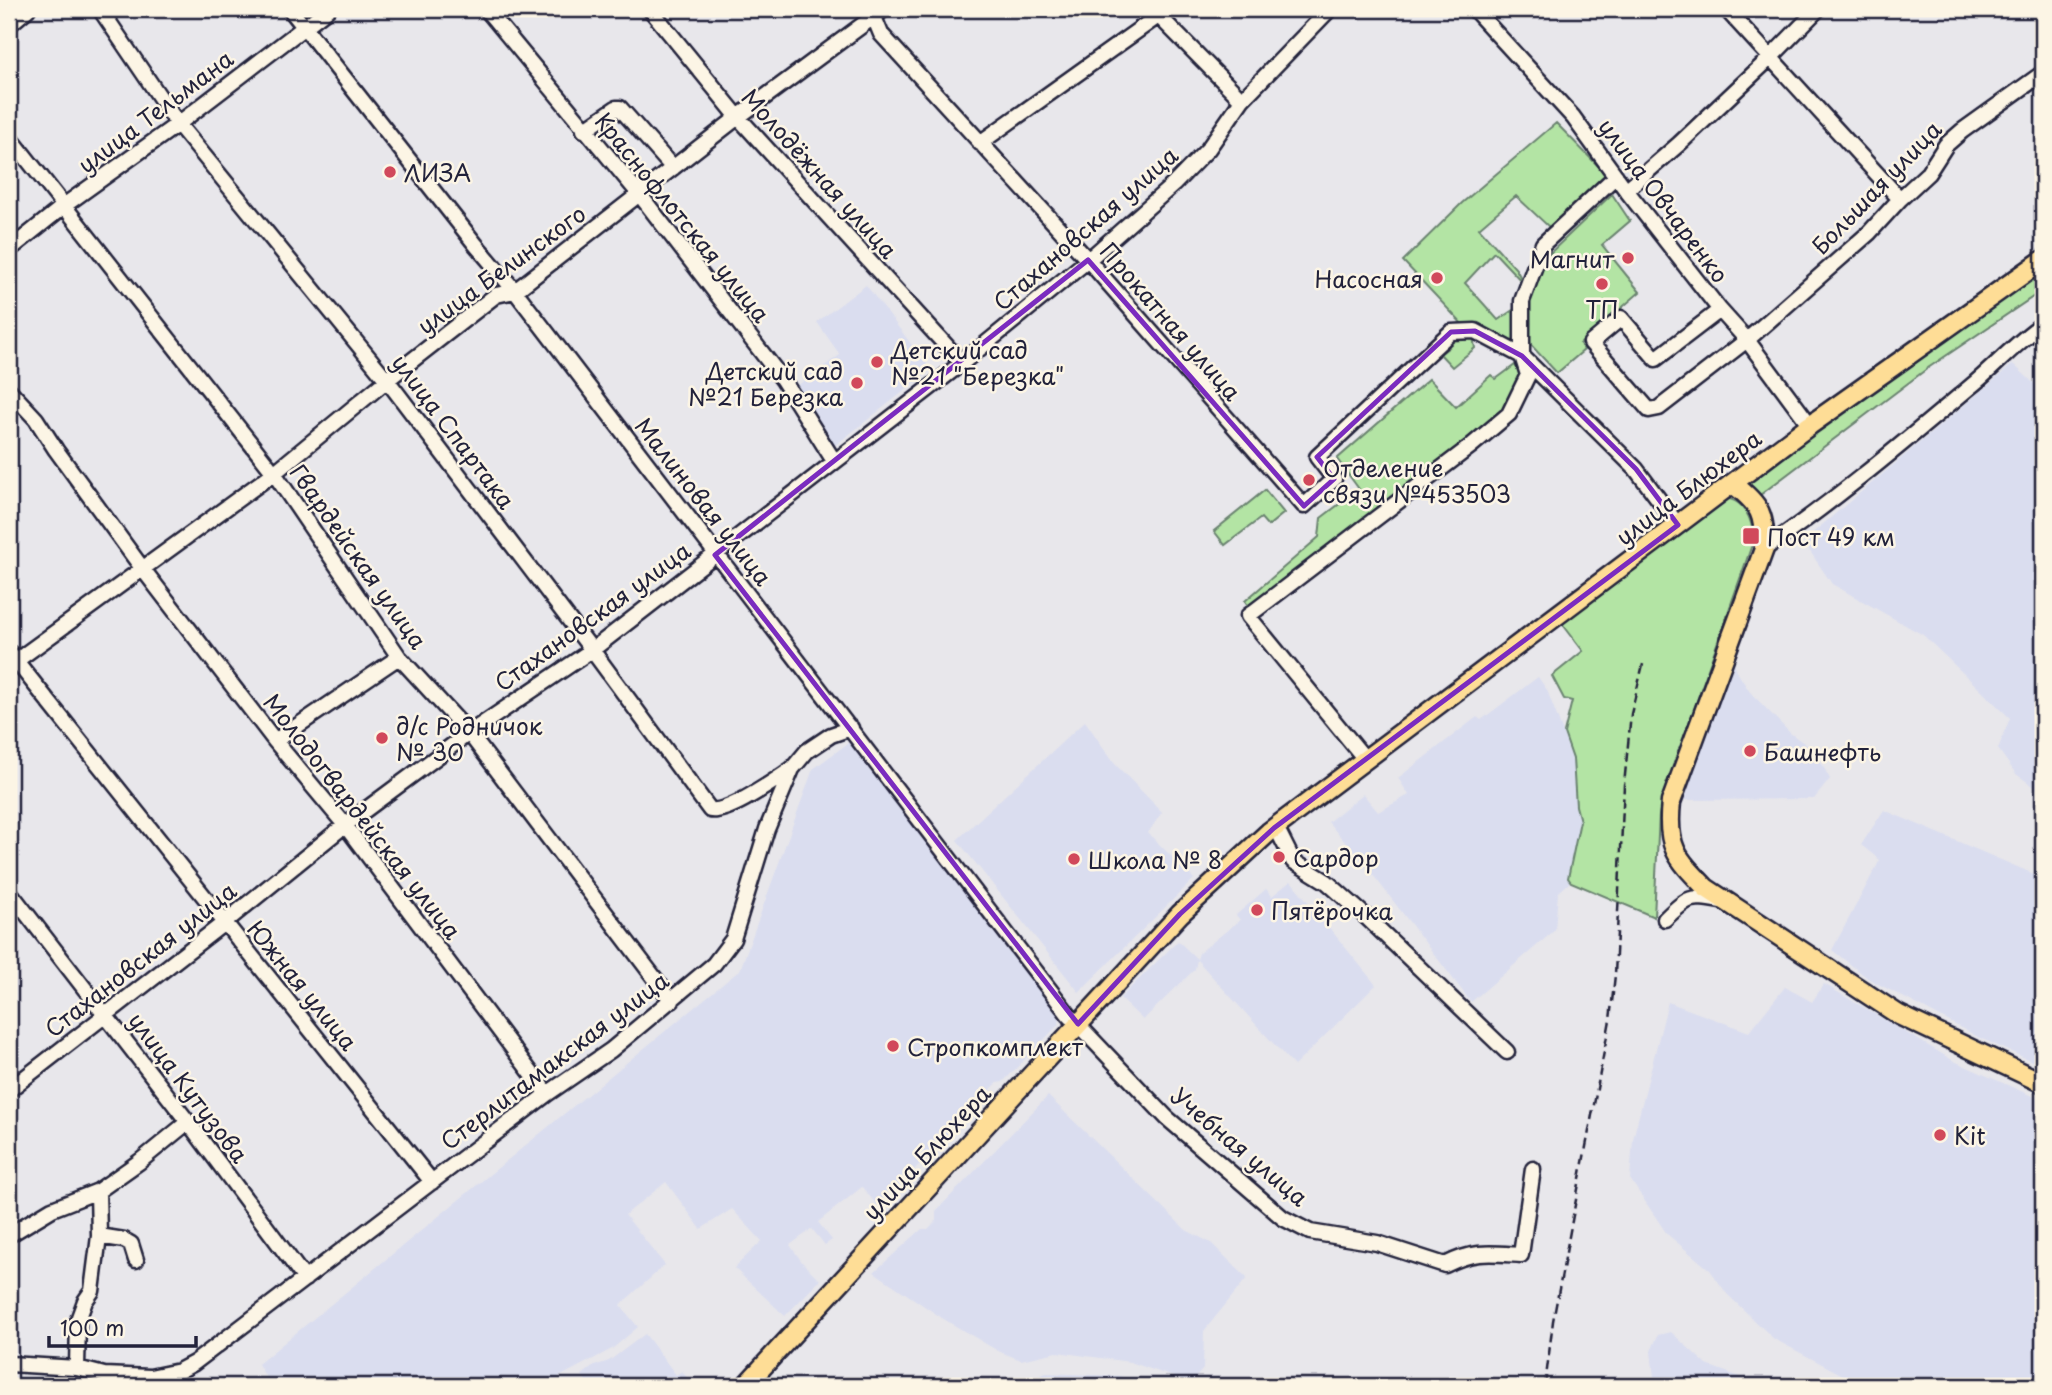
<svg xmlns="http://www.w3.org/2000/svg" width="2052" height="1395" font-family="'Playpen Sans',sans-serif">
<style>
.built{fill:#daddef}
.green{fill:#b3e4a4;stroke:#6a8370;stroke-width:2}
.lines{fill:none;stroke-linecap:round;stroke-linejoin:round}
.minor-casing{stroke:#22223b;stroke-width:19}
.major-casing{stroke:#22223b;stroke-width:23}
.minor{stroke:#fcf5e5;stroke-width:14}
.major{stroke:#fedd96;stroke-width:18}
.rail{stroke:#22223b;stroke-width:2.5;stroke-dasharray:10 5;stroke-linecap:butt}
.marked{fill:none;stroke:#7b2cbf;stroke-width:5;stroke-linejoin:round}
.poi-dot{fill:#d1495b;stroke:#fcf5e5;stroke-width:2.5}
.labels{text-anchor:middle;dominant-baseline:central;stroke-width:5;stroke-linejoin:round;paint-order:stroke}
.street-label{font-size:23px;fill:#22223b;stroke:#fcf5e5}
.poi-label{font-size:23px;fill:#22223b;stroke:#fcf5e5;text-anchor:start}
</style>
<rect width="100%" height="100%" fill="#e8e7eb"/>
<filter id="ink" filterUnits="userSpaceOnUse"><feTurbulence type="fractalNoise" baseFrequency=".0143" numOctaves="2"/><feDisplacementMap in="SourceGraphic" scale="14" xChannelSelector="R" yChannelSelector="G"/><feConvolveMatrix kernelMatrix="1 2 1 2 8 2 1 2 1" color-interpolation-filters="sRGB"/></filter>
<g filter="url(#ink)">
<!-- built -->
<path class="built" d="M866,285L931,370L833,447L791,390L840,355L817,322Z
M2013,364L2043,392V793L2016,774L1998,749L2010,718L1923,635L1832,584L1803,541Z
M1732,653L1737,672L1750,692L1790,733L1815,751L1830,779L1814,799L1682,800Z
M1538,677L1547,690L1573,759L1576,806L1580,821L1568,878L1571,881L1558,893L1555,930L1471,1002L1377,880L1328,822L1363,794L1378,812L1409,795L1398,778L1477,717L1481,720Z
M1085,721L1114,763L1162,812L1148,833L1194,879L1079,992L957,840Z
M851,741L1061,1012L1059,1024L1003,1082L997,1083L894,1191L877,1205L862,1187L818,1222L832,1240L825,1245L812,1229L790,1245L802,1262L820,1280L785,1316L734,1268L762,1241L732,1209L701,1229L666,1182L625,1215L665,1265L620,1305L638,1327L612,1349L542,1386H271L258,1364L740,970L813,769Z
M1884,810L2043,878V1066L1980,1038L1869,979L1832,950L1880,860L1861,845Z
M1291,881L1376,985L1294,1066L1197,960L1195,969L1143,1020L1120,998L1178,941L1197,959L1199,953L1240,920L1236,915L1266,889L1272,896Z
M1824,984L1954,1061L2043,1101V1386H1864L1774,1339L1727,1294L1710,1270L1667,1234L1630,1179L1633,1139L1668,1002L1749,1032L1785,987L1812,1002Z
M1048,1096L1186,1230L1211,1243L1247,1278L1204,1331L1203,1369L1191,1383L1130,1362L1057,1352L1021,1360L998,1351L942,1318L874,1272L922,1229H928L936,1221V1211Z
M1671,1332L1707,1365L1740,1377L1751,1386H1655L1651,1351L1658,1335Z
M645,1334L676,1375L682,1371L693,1386H579L586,1381L582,1375L594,1366L609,1361Z
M1046,1373L1119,1376L1153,1386H1015Z"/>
<!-- green -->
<path class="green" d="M1556,123L1607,175L1550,228L1516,196L1479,228L1516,269L1524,284L1494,252L1465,283L1498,320L1519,306L1518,343L1514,346L1464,326L1403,261L1462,203Z
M1612,194L1630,221L1602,245L1640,292L1580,344L1584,350L1557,373L1531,345L1526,333L1528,300L1549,254Z
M2043,267V290L1928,368L1756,498L1751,491L1750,481L1768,464Z
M1473,337L1475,348L1452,367L1440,354L1449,347L1445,342L1449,338Z
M1515,365L1523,378L1505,414L1251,610L1245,601L1319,537L1321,518L1359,489L1337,459L1429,379L1456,407L1491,375L1496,379Z
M1265,490L1284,513L1268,526L1261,518L1225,545L1214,531Z
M1723,498C1745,499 1752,520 1754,539L1663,797L1659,815L1654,917L1571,882L1568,878L1580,821L1576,806L1573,759L1564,733L1572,701L1564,699L1552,676L1583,651L1561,622Z"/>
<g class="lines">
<defs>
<path id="minor" d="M100,9L178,124L387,380L592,650L710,810C728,814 775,780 792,769
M290,9L476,245L515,291L1069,1015L1167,1118L1283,1218L1310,1232L1377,1243L1445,1265C1474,1250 1490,1253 1521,1255L1533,1169
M486,9L640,195L783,380L834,461
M650,9L738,117L962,363
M867,9L874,17L881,34L1088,260L1304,506L1334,479L1317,457L1451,332L1475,331L1522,356L1636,469L1678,525
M1474,9L1573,117L1626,190L1720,310L1747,340L1810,425
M1726,9L1900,199
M1153,10L1242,100
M9,25L28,9
M584,130L616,108H620L673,168
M9,136L274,473L399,657L469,733L672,1001
M980,143L1158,16
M1626,190L1679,144L1770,58L1818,9
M9,250L65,205L178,124L328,9
M1720,310L1656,359L1621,318L1591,343L1649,410L1659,408L1747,340L1869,233L1900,199L1928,173L1946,145L1962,131L2043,73
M9,390L36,419L56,450L142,568L275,741L345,825L547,1094
M1764,549C1836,500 1903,443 1970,387C1995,367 2016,342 2043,324
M9,652L432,1182
M9,666L274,473L387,380L496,295L515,291L738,117L884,9
M275,741L399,657
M1365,759L1248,616L1471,446L1509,414L1528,375L1522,356V301L1543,244L1616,176
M1274,828L1280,835L1293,861L1327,882L1362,913L1507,1052
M9,891L188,1122L305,1279
M1665,919C1691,894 1691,896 1726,902
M9,1090L224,923L345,825L469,733L592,650L962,363L1088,260L1174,184L1208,149L1242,100L1330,9
M9,1235L52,1209L98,1191L139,1162L188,1122
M99,1236L124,1240L131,1244L136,1260
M9,1364L77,1368L104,1375L150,1377L179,1371L194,1363L547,1094L611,1050L714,964L733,939L767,829L792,769L807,751L831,735L851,728
M77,1368L78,1320L85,1301L92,1291L99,1236L98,1191"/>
<path id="major" d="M1733,484C1761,505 1765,515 1764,549L1671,802C1666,847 1676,857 1706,888L1899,1015L2043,1083
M745,1386L1180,914L1269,832L1810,425L2043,260"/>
</defs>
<!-- minor casing -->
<use href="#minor" class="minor-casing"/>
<!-- major casing -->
<use href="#major" class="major-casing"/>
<!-- minor -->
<use href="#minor" class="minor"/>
<!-- major -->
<use href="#major" class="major"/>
<!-- rail -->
<path class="rail" d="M1545,1386L1553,1321L1610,1020L1615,975L1624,785L1631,714L1644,660"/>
</g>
</g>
<!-- marked area -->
<path class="marked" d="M1088,260L1304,506L1334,479L1317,457L1451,332L1475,331L1522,356L1636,469L1678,525L1274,828L1180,914L1078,1024L715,555Z"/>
<!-- markers -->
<g class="poi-dot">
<circle cx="390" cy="172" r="7"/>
<circle cx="1628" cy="258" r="7"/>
<circle cx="1437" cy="278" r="7"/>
<circle cx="1602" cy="284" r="7"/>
<circle cx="877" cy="362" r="7"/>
<circle cx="857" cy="383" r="7"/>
<circle cx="1309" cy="480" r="7"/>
<rect x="1742" y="527" width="18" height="18" rx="3.5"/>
<circle cx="382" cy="738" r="7"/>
<circle cx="1750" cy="751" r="7"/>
<circle cx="1279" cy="857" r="7"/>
<circle cx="1074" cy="859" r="7"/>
<circle cx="1257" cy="910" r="7"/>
<circle cx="893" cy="1046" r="7"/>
<circle cx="1940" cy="1135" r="7"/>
</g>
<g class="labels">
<!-- street labels -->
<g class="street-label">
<text transform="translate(155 111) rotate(-37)">улица Тельмана</text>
<text transform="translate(820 173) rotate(48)">Молодёжная улица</text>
<text transform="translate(1876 187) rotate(-46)">Большая улица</text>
<text transform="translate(1664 200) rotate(53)">улица Овчаренко</text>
<text transform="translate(683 217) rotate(51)">Краснофлотская улица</text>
<text transform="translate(1085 228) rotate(-41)">Стахановская улица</text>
<text transform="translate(501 269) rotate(-36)">улица Белинского</text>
<text transform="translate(1171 321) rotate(49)">Прокатная улица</text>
<text transform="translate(454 431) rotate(53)">улица Спартака</text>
<text transform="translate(1688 487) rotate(-37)">улица Блюхера</text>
<text transform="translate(704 501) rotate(52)">Малиновая улица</text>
<text transform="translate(359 556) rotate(55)">Гвардейская улица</text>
<text transform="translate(592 616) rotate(-36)">Стахановская улица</text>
<text transform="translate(363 816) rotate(52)">Молодогвардейская улица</text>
<text transform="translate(140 959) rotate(-38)">Стахановская улица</text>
<text transform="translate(303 985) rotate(51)">Южная улица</text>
<text transform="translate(554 1060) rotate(-37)">Стерлитамакская улица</text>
<text transform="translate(189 1087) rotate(53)">улица Кутузова</text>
<text transform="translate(1240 1146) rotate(40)">Учебная улица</text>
<text transform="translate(926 1152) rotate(-47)">улица Блюхера</text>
</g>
<!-- poi labels -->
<g class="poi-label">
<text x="404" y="172">ЛИЗА</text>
<text x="1614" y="258" text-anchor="end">Магнит</text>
<text x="1423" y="278" text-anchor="end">Насосная</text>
<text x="1602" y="309" text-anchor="middle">ТП</text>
<text x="891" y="349">Детский сад<tspan x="891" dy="26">№21 "Березка"</tspan></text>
<text x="843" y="370" text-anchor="end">Детский сад<tspan x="843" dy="26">№21 Березка</tspan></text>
<text x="1323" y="467">Отделение<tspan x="1323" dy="26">связи №453503</tspan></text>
<text x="1767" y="536">Пост 49 км</text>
<text x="396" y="725">д/с Родничок<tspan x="396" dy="26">№ 30</tspan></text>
<text x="1764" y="751">Башнефть</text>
<text x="1293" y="857">Сардор</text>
<text x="1088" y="859">Школа № 8</text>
<text x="1271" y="910">Пятёрочка</text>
<text x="907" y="1046">Стропкомплект</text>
<text x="1954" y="1135">Kit</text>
</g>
</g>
<!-- margin -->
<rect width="2052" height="1395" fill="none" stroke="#fcf5e5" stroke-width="35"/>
<rect x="18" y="18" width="2017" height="1360" fill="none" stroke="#22223b" stroke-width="2.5" filter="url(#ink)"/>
<!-- scale -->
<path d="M49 1336v10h147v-10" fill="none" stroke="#22223b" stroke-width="3.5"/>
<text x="60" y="1336" font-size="21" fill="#22223b" stroke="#fcf5e5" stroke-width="5" paint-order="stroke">100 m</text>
</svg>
